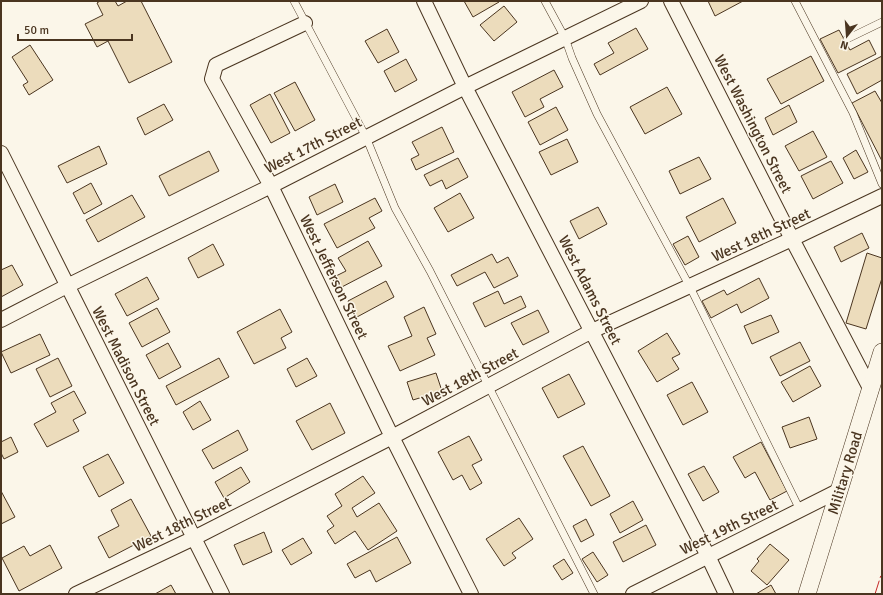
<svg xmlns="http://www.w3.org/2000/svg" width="883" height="595" font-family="Signika,sans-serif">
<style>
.building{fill:#ecdcbc;stroke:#4a3520}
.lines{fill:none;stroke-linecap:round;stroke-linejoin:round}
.service-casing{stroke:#4a3520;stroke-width:8}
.minor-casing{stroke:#4a3520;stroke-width:16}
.tertiary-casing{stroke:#4a3520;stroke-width:18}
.service{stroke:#fbf6e9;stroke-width:7}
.minor{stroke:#fbf6e9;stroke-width:14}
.tertiary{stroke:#fbf6e9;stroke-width:17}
.power{stroke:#c62828;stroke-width:1;stroke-dasharray:14 3 2 3;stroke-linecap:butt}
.labels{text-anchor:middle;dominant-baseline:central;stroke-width:3;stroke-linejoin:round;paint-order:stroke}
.street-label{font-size:15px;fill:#4a3520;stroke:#fbf6e9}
</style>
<rect width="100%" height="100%" fill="#fbf6e9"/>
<!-- building -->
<path class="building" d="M100,1H115L118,6L127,1H141L172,62L129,83L108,41L97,47L85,24L103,15L97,3Z
M464,1H499V2L473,17Z
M708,1H743L715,16Z
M504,6L517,22L494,41L480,25Z
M636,28L648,49L600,75L594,64L614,53L608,43Z
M387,29L399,52L378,63L365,41Z
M839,30L850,50L869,40L876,54L838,73L820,39Z
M30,45L53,80L29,95L23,85L28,82L12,57Z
M811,56L824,81L781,104L767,79Z
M882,56V80L857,94L847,74Z
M406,59L417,80L395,92L384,71Z
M554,70L563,87L540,99L544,107L525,117L512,92Z
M295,82L315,120L295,131L274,93Z
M667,87L682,114L645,134L630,107Z
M875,91L882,103V161L852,103Z
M270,94L290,133L271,143L250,105Z
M164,104L173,120L145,135L137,118Z
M789,105L797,122L773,135L765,118Z
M556,107L568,130L540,145L528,122Z
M442,127L454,152L416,170L411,159L419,155L412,142Z
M813,131L827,157L799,171L785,146Z
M567,139L578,162L551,175L539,152Z
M99,146L107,164L67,183L58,166Z
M856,150L868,172L854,179L843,158Z
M209,151L219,171L169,196L159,176Z
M699,157L711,179L680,194L669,171Z
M458,158L468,177L446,189L442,180L430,186L424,175Z
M831,161L843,183L813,199L801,176Z
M91,183L102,204L84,214L73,193Z
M335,184L343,202L317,215L309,197Z
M460,193L474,218L448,232L434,208Z
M132,195L145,217L98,242L86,220Z
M375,198L382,211L369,218L375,228L337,248L324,224Z
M723,198L736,223L699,242L686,217Z
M598,207L607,224L579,239L570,221Z
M862,233L869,248L841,262L834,247Z
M688,236L699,257L685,265L673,244Z
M368,241L382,266L338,289L332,278L346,271L338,258Z
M213,244L224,265L198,278L188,258Z
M867,253L882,258V278L866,329L846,323Z
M492,254L497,263L508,257L518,276L494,288L485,272L457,286L451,275Z
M12,265L23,285L1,297V270Z
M147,277L159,299L127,316L115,294Z
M759,278L769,298L741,313L737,304L711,318L702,301L724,290L727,295Z
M386,281L394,297L357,317L348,301Z
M498,291L504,304L521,296L526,307L485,327L473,303Z
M424,307L436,334L427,338L435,355L400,371L388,346L412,336L404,317Z
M157,308L170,332L142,347L129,323Z
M280,309L292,332L281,338L286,348L254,364L237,332Z
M538,310L549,332L523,345L511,323Z
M771,315L779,332L752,344L744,326Z
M667,333L680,354L672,358L679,369L657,382L638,351Z
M40,334L50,355L11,373L1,352Z
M800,342L810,361L780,376L770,357Z
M168,343L181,367L159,379L146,355Z
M58,358L72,386L50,397L36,369Z
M219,358L229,377L176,405L166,386Z
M307,358L317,376L296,387L287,369Z
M810,366L821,386L793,402L781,382Z
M436,373L442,391L413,400L407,382Z
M569,374L585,404L558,418L542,388Z
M692,382L708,412L683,425L667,395Z
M74,391L86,413L73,420L79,431L47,447L34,424L56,412L51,403Z
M200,401L211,420L193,430L183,412Z
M330,403L345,433L312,450L296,421Z
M809,417L817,439L790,448L782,427Z
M238,430L248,450L213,469L202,450Z
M469,436L482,460L472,465L482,483L470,490L462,475L453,480L438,452Z
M11,437L18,452L4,459L1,453V442Z
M761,442L787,491L770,500L755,472L745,478L733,457Z
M583,446L610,496L591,506L563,456Z
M108,454L124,483L99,497L83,467Z
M704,466L719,492L703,501L688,474Z
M241,467L250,482L224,498L215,482Z
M363,476L375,493L352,508L357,517L379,503L397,531L368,550L355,531L335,544L327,531L334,526L327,516L342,506L335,494Z
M1,491L15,517L1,524Z
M131,499L151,536L109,558L98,537L119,526L111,510Z
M633,501L643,520L620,533L610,514Z
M519,518L533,539L512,553L516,558L504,566L486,539Z
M586,519L594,535L581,542L573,526Z
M646,525L656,545L623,562L613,542Z
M264,532L272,552L243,565L234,545Z
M397,537L411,563L376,582L370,570L355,578L347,564Z
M303,538L312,553L291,565L282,550Z
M770,544L789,560L767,585L751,571L759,561L757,559Z
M50,545L62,568L19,591L2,558L24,546L30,556Z
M593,552L608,575L597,582L582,559Z
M564,559L573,573L562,580L553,566Z
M171,585L176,594H155Z
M771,585L776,594H756Z"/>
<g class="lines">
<defs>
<path id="service" d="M294,1L366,137L395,208L430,271L594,594
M545,1L565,38L572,58L597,114L690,287L800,510
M795,1L853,113L882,184
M847,39L882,22"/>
<path id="minor" d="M424,1L465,87L708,556L726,594
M671,1L792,239L871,390
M305,23L216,65L212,79L271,186L392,437L471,594
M1,153L222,594
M1,320L67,286L271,186L465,87L641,1
M76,594L194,538L392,437L592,331L792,239L882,196
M633,594L840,490"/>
<path id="tertiary" d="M807,594L882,352"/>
</defs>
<!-- service casing -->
<use href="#service" class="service-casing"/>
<!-- minor casing -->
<use href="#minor" class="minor-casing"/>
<!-- tertiary casing -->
<use href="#tertiary" class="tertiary-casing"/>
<!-- service -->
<use href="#service" class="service"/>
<!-- minor -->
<use href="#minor" class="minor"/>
<!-- tertiary -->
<use href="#tertiary" class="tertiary"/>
<!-- power -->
<path class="power" d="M875,594L882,572"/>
</g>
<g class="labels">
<!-- street labels -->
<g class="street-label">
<text transform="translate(753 124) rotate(63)">West Washington Street</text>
<text transform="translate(313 145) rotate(-27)">West 17th Street</text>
<text transform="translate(761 235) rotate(-25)">West 18th Street</text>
<text transform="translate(334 277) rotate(64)">West Jefferson Street</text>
<text transform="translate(590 290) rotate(63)">West Adams Street</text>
<text transform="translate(126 366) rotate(63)">West Madison Street</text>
<text transform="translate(470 377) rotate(-28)">West 18th Street</text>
<text transform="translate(845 473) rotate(-73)">Military Road</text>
<text transform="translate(182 524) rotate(-26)">West 18th Street</text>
<text transform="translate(729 527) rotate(-26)">West 19th Street</text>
</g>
</g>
<!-- border -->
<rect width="883" height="595" fill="none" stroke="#4a3520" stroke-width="4"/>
<!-- north arrow -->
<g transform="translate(847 36) rotate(197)" stroke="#fbf6e9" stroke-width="3" paint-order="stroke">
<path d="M0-3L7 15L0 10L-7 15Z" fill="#4a3520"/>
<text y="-6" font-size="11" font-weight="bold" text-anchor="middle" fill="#4a3520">N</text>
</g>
<!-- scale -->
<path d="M18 34v6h114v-6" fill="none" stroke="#4a3520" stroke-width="2"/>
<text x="24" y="34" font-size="12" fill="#4a3520" stroke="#fbf6e9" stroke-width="3" paint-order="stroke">50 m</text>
</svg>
